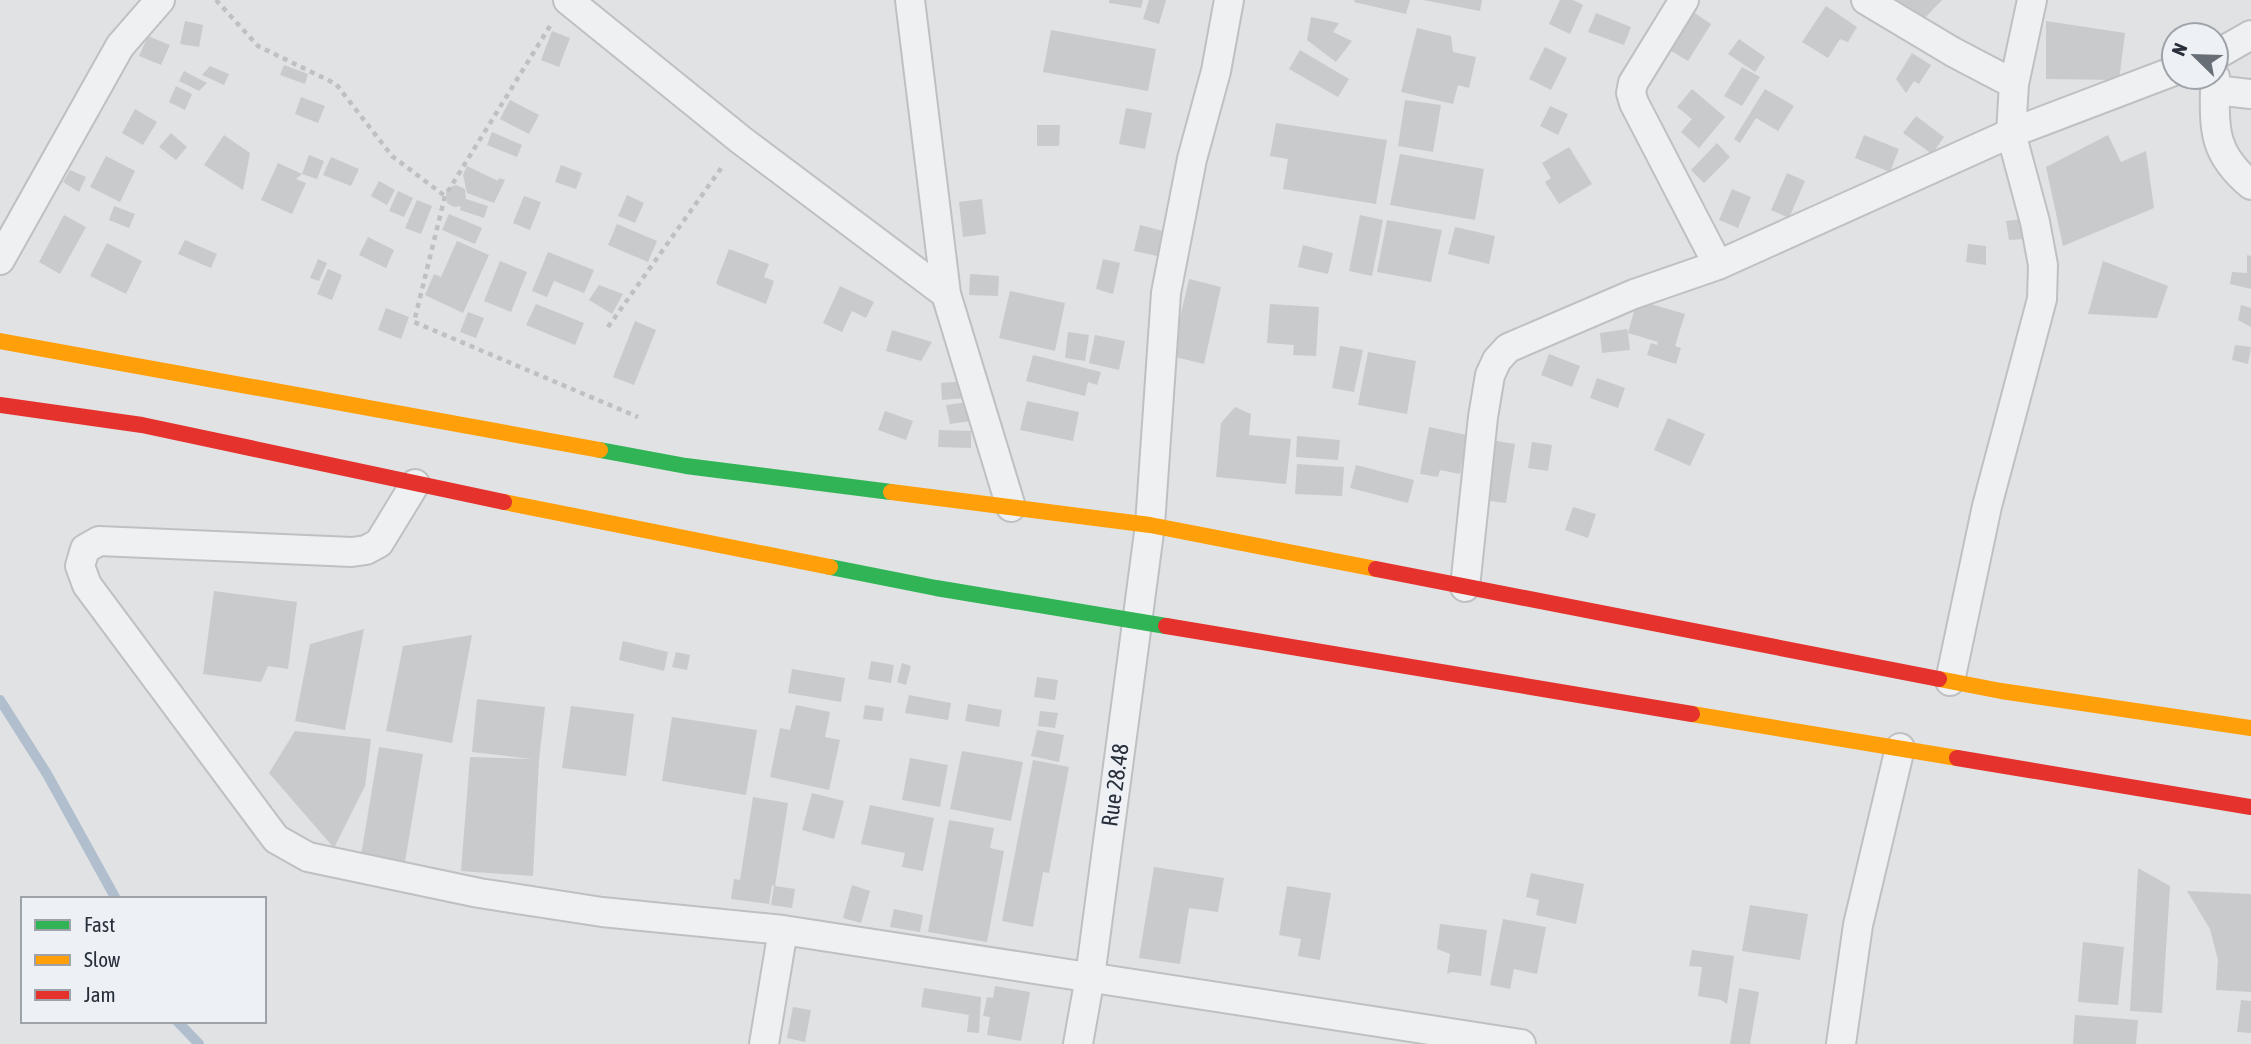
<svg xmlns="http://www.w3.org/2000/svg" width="2251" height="1044" font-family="'Asap Condensed',sans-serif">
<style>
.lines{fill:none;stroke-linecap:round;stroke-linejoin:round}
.stream{stroke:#b0becd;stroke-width:10}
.building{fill:#c8cacc}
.street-casing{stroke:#bec0c2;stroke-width:32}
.path{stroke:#bec0c4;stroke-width:4.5;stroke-dasharray:5 5;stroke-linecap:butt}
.street{stroke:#eff0f1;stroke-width:28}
.fast{stroke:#30b455;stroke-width:16}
.slow{stroke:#ff9f0a;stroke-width:16}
.jam{stroke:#e5322d;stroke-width:16}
.labels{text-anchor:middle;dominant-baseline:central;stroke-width:6;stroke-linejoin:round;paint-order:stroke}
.street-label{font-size:23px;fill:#282f3b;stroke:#edf0f4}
</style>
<rect width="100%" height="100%" fill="#e0e2e4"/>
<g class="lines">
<!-- stream -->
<path class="stream" d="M0,700L47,774L116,899
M177,1021L199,1044"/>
</g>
<!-- building -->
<path class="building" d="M1109,0H1143L1141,8L1109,3Z
M1149,0H1166L1159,24L1143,19Z
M1355,0H1410L1406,14L1354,2Z
M1423,0H1482L1480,11Z
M1560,0H1573L1583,5L1570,34L1549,24Z
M1880,0H1942L1919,24Z
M1826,6L1857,27L1848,42L1840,39L1828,58L1802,42Z
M1692,11L1711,24L1688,61L1668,49Z
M1596,13L1631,27L1624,45L1588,32Z
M1311,17L1339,23L1333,32L1352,41L1336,62L1307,40Z
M185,21L203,25L199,47L180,44Z
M2046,21L2125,33L2119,80L2046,79Z
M1417,28L1451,36L1453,52L1476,57L1469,88L1458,85L1453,104L1401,92Z
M1051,30L1156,49L1148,91L1043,72Z
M552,31L570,38L559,67L541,60Z
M148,36L170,45L161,65L139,56Z
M1739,39L1765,57L1755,72L1728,54Z
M1545,47L1567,58L1551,90L1529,79Z
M1300,50L1349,79L1338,97L1289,69Z
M1912,53L1931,65L1919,84L1914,81L1906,93L1896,79Z
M284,65L308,74L305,84L280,75Z
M210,66L229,74L224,85L202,75Z
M1742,67L1760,77L1742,106L1724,96Z
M184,71L207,83L199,91L179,81Z
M176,86L192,94L185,110L169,102Z
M1692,89L1725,117L1699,148L1681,132L1692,119L1677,107Z
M1765,89L1794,106L1778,131L1756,118L1740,143L1734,139Z
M301,97L325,106L318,123L295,114Z
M510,100L539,115L529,134L500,119Z
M1405,100L1441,105L1433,152L1398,146Z
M1550,106L1568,114L1558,135L1540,126Z
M1126,108L1152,113L1145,149L1119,144Z
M135,109L157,122L143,145L122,133Z
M1916,116L1944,137L1932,154L1903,133Z
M1276,123L1387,140L1376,204L1283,189L1288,159L1270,156Z
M1037,125H1060L1059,146H1037Z
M492,132L522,145L517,157L487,145Z
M171,133L187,147L176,160L159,147Z
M224,135L250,153L243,190L204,165Z
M1864,135L1899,149L1890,172L1855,158Z
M2108,135L2121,162L2146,151L2154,208L2063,246L2046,167Z
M1717,143L1730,157L1704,183L1691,170Z
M1569,147L1592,184L1559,204L1545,182L1551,178L1542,163Z
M1400,154L1484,169L1475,220L1390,205Z
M309,155L324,161L317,179L302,174L296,179L306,183L292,214L261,200L278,163L302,174Z
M106,156L135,171L120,202L90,187Z
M331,157L359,169L351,186L323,175Z
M561,165L582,173L576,189L555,182Z
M467,166L498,181L499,178L505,180L494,203L467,193L463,175Z
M70,170L86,177L79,192L63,182Z
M1787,173L1805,181L1789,218L1771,210Z
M379,181L395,190L387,205L371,196Z
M456,185L465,189L466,199L488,206L484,218L460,210L461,206L454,207L447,203L446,193L450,187Z
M1732,189L1751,197L1738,228L1719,220Z
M398,191L413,198L404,217L389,211Z
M627,195L644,203L635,223L618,216Z
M524,196L541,202L530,230L513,223Z
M982,199L986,234L963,237L959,202Z
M417,200L432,206L421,234L405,228Z
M114,206L135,214L129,228L109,220Z
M449,214L482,228L475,244L442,230Z
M64,215L86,227L60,274L39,262Z
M1360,215L1383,220L1372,276L1349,271Z
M2023,219L2024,239L2009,240L2006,221Z
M1387,220L1442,230L1431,282L1377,272Z
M617,224L657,241L648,262L608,245Z
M1140,225L1163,231L1157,256L1134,251Z
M1455,227L1495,236L1489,264L1448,254Z
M368,237L394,250L386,268L359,255Z
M185,240L217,254L211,268L178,254Z
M457,241L489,255L463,313L425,295L434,274L441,277Z
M107,243L142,261L126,294L90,276Z
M1968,244L1986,246V265L1966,262Z
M1303,245L1333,253L1328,274L1298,267Z
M729,249L769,264L764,277L774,281L766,304L718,285L716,283Z
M548,252L594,270L584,293L554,281L547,297L532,291Z
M2247,255L2251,256V289L2230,284L2232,272L2247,273Z
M318,259L327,263L319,281L310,278Z
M1103,259L1120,263L1113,294L1096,289Z
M500,261L527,272L511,312L484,301Z
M2103,261L2168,286L2157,318L2088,314Z
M328,269L342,275L332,300L317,294Z
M970,274L999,276L998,296L969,295Z
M1189,279L1221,287L1204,364L1171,356Z
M599,285L623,294L612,314L589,300Z
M840,286L874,302L866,318L852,311L842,332L823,323Z
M1010,291L1065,303L1055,351L999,338Z
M1637,300L1685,314L1675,346L1681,348L1676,364L1647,355L1651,343L1657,345L1658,342L1628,333L1630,350L1602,353L1600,333L1627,329L1628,333Z
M536,304L584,323L575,345L526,325Z
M1270,304L1319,307L1316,356L1293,355L1294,345L1267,343Z
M2241,305L2251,308V327L2238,320Z
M386,308L409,317L401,339L378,330Z
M468,312L484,318L476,338L460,332Z
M635,321L656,330L634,385L613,377Z
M892,330L932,342L921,361L886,351Z
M1068,332L1089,335L1085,361L1065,358Z
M1095,335L1125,341L1119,370L1089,363Z
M2235,345L2251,347L2248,364L2232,360Z
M1340,346L1363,350L1354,392L1332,388Z
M1368,352L1416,361L1407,414L1358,405Z
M1549,354L1580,366L1572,387L1541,375Z
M1033,355L1101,372L1097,385L1088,382L1085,396L1026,381Z
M1597,378L1625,388L1618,408L1590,398Z
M965,381L966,398L942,400L941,383Z
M1027,401L1079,412L1073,441L1020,430Z
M968,402L971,421L950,424L946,405Z
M1235,407L1251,414L1249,435L1291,439L1286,484L1216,477L1221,423Z
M885,411L913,421L906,440L878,430Z
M1668,418L1705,434L1690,466L1654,450Z
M1429,427L1467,435L1460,474L1440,470L1438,477L1420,474Z
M939,430L971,431V448L938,447Z
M1297,436L1340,440L1338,460L1296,457Z
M1491,440L1515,444L1506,503L1482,500Z
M1532,442L1552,445L1548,471L1528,468Z
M1297,464L1344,467L1342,496L1295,494Z
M1356,465L1414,480L1408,503L1350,488Z
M1573,507L1596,514L1588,538L1565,530Z
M214,591L297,602L288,669L268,666L261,682L203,674Z
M364,629L345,730L295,721L310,644Z
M472,635L452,743L386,731L403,646Z
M623,641L668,652L664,671L619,660Z
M676,652L690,655L687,670L672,667Z
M871,661L894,665L891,683L868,679Z
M902,663L911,666L906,685L897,682Z
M792,669L845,678L841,702L788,693Z
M1037,677L1058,680L1055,700L1034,697Z
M909,695L951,703L948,720L905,713Z
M477,699L545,707L539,760L533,876L461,871L470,757L533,759L472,752Z
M968,704L1002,710L999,727L965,721Z
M796,705L830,712L825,737L840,740L829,790L770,777L780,728L790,730Z
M865,705L884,708L882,721L863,719Z
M571,706L634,714L626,776L562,768Z
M1040,711L1058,713L1055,728L1038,726Z
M672,717L757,730L746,795L662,781Z
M1037,730L1064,735L1059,762L1031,756Z
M295,731L371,739L365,786L334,848L269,773Z
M379,747L423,754L404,868L360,861Z
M962,751L1023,762L1011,821L950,809Z
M910,758L948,765L940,807L902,800Z
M1033,760L1069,767L1049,873L1043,872L1033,927L1002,921Z
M812,793L844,801L834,839L802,830Z
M753,797L788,803L775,886L795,889L792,908L771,905L774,886L772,885L769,904L731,899L734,879L740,880Z
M870,805L934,818L923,871L902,867L905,853L861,844Z
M949,820L994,828L990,848L1004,851L987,942L928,932Z
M1154,867L1224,878L1218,912L1189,908L1180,964L1139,958Z
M2138,868L2170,886L2162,1013L2130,1011Z
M1531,873L1584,884L1576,924L1536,915L1539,900L1526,897Z
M852,885L870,891L861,923L843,918Z
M1287,886L1331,893L1320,960L1298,956L1301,939L1279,935Z
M2187,891L2251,894V992L2216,990L2218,960L2210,929Z
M1750,905L1808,914L1800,960L1742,951Z
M894,909L923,915L920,932L890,927Z
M1503,919L1546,927L1537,974L1514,969L1510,989L1490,985Z
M1440,924L1487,930L1481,976L1452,972L1447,974L1450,954L1437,949Z
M2083,942L2124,947L2118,1005L2078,1002Z
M1692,950L1734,956L1727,1004L1721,1000L1698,996L1702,967L1689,966Z
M995,986L1030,992L1021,1041L987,1035L990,1017L983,1016L987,997L993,998Z
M924,988L981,997L979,1033L967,1032L969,1015L921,1007Z
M1739,988L1759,992L1750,1044H1730Z
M2241,1000L2251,1001V1033L2237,1032Z
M793,1007L811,1010L805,1042L787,1038Z
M2075,1015L2138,1020L2136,1044H2073Z"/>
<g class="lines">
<defs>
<path id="street" d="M568,0L741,140L946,294
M910,0L946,294L1011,507
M1684,0L1633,83L1631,93L1634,103L1718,265
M1866,0L1953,52L2014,84
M2216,55L2251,35
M2215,77C2215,126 2210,151 2251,185
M2215,90L2251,94
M0,260L120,46L160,0
M415,484L379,543L366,550L352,552L99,541L85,549L80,566L87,585L276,839L308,857L479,893L602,912L783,930L1521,1044
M1465,587L1483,417L1490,375L1497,360L1508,348L1634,294L1718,265L2011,133L2174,71
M1950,681L1987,506L2042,299L2043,265L2035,222L2011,133L2014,84L2032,0
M764,1044L783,930
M1078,1044L1090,977L1150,525L1166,293L1192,159L1216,71L1229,0
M1841,1044L1858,925L1900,748"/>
</defs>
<!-- street casing -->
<use href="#street" class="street-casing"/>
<!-- path -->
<path class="path" d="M216,0L258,46L336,84L392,156L445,196
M550,26L445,196L414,322L638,417
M608,327L722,167"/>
<!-- street -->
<use href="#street" class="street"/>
<!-- fast -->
<path class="fast" d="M600,450L686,466L891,492
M830,567L936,588L1166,626"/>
<!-- slow -->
<path class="slow" d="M0,341L600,450
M891,492L1150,525L1376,569
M504,502L830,567
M1939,679L2001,691L2251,728
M1692,714L1957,758"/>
<!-- jam -->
<path class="jam" d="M0,405L142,425L504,502
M1376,569L1939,679
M1166,626L1692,714
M1957,758L2251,807"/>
</g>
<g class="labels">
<!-- street labels -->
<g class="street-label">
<text transform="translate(1115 785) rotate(-82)">Rue 28.48</text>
</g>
</g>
<!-- legend -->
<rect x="21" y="897" width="245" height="126" fill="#edf0f4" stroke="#9ea3aa" stroke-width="2"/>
<rect x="35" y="920" width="35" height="10" fill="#30b455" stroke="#9ea3aa" stroke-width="2"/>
<text x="84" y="932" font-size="21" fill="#282f3b">Fast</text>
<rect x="35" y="955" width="35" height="10" fill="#ff9f0a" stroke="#9ea3aa" stroke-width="2"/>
<text x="84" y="967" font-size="21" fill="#282f3b">Slow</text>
<rect x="35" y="990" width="35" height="10" fill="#e5322d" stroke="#9ea3aa" stroke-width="2"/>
<text x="84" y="1002" font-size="21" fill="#282f3b">Jam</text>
<!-- north arrow -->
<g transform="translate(2195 56) rotate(293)"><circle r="33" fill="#edf0f4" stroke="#9ea3aa" stroke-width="2"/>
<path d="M0-5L12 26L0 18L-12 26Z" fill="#686e76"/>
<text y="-10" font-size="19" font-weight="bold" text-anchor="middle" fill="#282f3b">N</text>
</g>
</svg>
